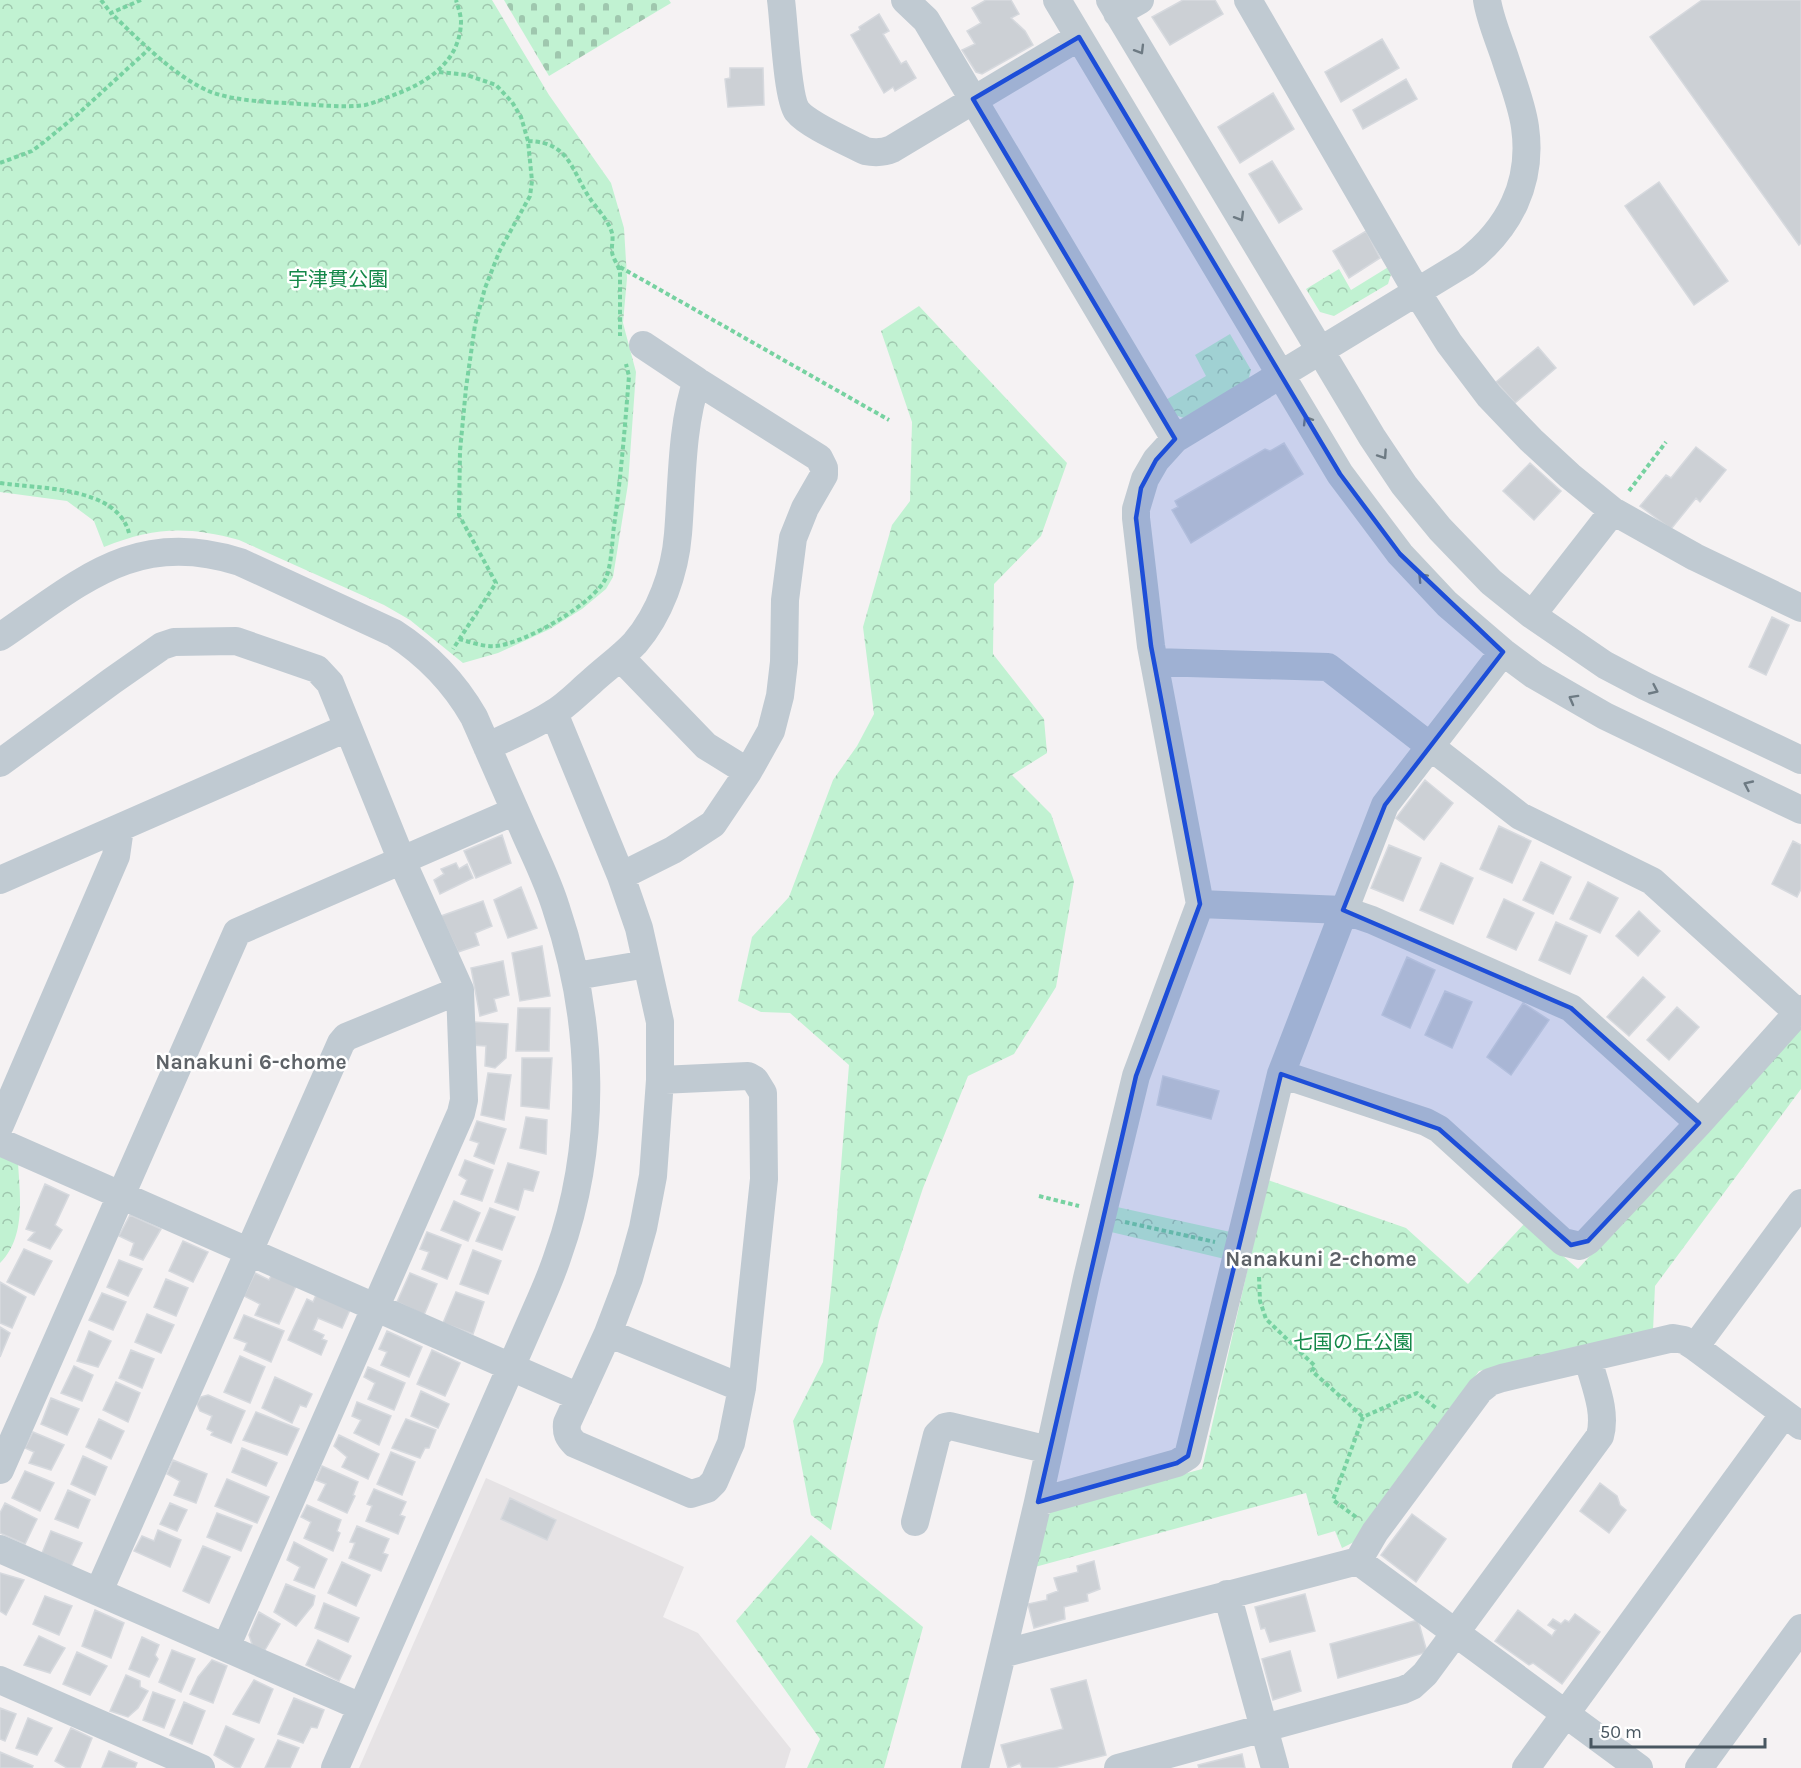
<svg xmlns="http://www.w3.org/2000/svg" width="1801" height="1768" font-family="Karla,'Noto Sans JP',sans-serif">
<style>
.education{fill:#e6e3e5}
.forest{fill:url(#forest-crowns)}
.cemetery{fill:url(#cemetery-stones)}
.building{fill:#ccd0d5;stroke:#d6d9de;stroke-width:1.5}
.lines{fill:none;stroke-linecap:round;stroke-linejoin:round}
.path{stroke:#77d2a1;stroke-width:4;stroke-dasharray:4.5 3;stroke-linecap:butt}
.minor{stroke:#c0cad2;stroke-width:28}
.oneway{stroke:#6d7a83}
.marked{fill:#1d4ed8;fill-opacity:0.2;stroke:#1d4ed8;stroke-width:4.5;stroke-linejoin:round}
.labels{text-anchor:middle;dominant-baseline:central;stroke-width:5;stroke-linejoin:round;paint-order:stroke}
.park-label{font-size:20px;fill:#148849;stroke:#fff}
.neighbourhood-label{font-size:21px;font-weight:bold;fill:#5e6368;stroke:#fff}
</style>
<defs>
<pattern id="forest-crowns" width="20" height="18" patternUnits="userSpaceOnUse" patternTransform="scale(1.5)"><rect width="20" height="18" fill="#c1f2d2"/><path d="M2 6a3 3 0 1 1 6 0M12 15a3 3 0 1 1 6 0" fill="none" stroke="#9fc7ae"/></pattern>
<pattern id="cemetery-stones" width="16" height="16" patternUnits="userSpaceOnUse" patternTransform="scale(1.5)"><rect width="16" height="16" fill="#c1f2d2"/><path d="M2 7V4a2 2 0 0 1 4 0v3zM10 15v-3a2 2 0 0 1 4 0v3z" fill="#9fc7ae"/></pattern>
</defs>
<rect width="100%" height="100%" fill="#f5f2f3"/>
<!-- education -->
<path class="education" d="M486,1478L684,1567L663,1617L698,1633L791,1749L785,1768H359Z"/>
<!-- forest -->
<path class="forest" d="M0,0H492L549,95L611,183L624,228L627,278L623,323L636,372L628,484L613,577L606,589L582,609L550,629L498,653L463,663L410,620L384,605L239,540C187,526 154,527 104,547L94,521L67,501L0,492Z
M1390,266L1392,271L1388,284L1334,316L1320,312L1306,289L1339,269L1351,290Z
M919,306L1067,463L1041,536L994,584L993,654L1044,719L1047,753L1012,775L1051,814L1074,881L1056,987L1014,1054L968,1076L923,1188L879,1321L831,1530L811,1515L793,1421L823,1362L832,1280L849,1065L790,1013L761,1012L738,1001L752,937L789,897L833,780L857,746L874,714L863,627L892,525L910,501L912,422L881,331Z
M1230,334L1251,370L1248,381L1187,419L1172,414L1164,401L1206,376L1195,355Z
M1801,1025V1089L1655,1286L1653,1331L1479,1371L1354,1542L1342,1548L1335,1531L1318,1536L1306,1493L1035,1567L1044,1519L1054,1509L1202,1469L1268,1180L1406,1228L1468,1284L1525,1223L1578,1269Z
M0,1155L18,1163C20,1196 26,1237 0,1263Z
M1117,1207L1235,1233L1229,1260L1111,1232Z
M811,1535L923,1627L884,1768H807L820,1739L736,1621Z"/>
<!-- cemetery -->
<path class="cemetery" d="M504,0H669L671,3L549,76Z"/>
<!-- building -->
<path class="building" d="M986,0H1011L1019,14L1011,18L1025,31L1033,45L982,74L976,72L962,50L975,44L967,31L981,23L972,8Z
M1183,0H1215L1223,14L1170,45L1152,17Z
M1702,0H1801V243L1799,245L1650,37Z
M879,14L889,31L883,34L901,64L906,61L916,78L895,91L893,87L884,93L851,35L860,30L859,27Z
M1382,39L1399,68L1341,102L1325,72Z
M730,68H763L764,105L728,107L725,79L730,78Z
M1406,79L1417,99L1363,129L1353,110Z
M1273,93L1294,129L1240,163L1218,127Z
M1272,161L1302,209L1279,223L1249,174Z
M1659,182L1728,281L1694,305L1625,206Z
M1366,231L1380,258L1349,278L1333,251Z
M1538,347L1556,368L1515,403L1496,382Z
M1284,443L1303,474L1191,543L1172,510L1178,507L1175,501L1265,449L1270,451Z
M1696,447L1726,470L1700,502L1696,498L1671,529L1640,506L1666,475L1671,478Z
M1530,463L1561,491L1534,520L1503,491Z
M1772,617L1789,625L1766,675L1749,667Z
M1425,780L1453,803L1424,840L1396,818Z
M1499,826L1531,841L1512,883L1480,869Z
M502,835L511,863L476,878L464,851Z
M1793,841L1801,845V889L1797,897L1772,884Z
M1389,845L1421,858L1403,901L1371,888Z
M1541,862L1571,877L1553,914L1523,900Z
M456,863L459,869L467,864L473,878L440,894L434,880L444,874L441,869Z
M1441,863L1473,878L1453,924L1420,910Z
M1588,882L1618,898L1600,933L1570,919Z
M521,887L537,928L508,938L494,900Z
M1504,899L1534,913L1516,950L1487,937Z
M483,901L492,926L475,933L479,945L458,952L441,916Z
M1639,911L1660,931L1638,956L1616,936Z
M1556,922L1587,936L1570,974L1539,960Z
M542,946L550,996L520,1001L512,953Z
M1407,957L1435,970L1410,1028L1382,1015Z
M503,961L509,995L494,999L497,1011L480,1016L471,968Z
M1643,977L1665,997L1629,1036L1607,1017Z
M1445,991L1472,1002L1452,1048L1425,1035Z
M1523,1003L1549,1020L1511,1075L1487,1057Z
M1677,1007L1699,1027L1669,1060L1647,1040Z
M518,1008H550L549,1051H516Z
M473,1022L508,1024L506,1058L495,1068L485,1066L486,1046L471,1045Z
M522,1058H552L549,1109L521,1106Z
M488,1073L511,1075L504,1120L481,1115Z
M1163,1076L1219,1091L1211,1119L1157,1105Z
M526,1117L547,1120L546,1154L520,1148Z
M477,1121L506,1129L494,1164L474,1156L479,1143L470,1140Z
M465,1160L493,1170L482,1201L461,1194L467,1180L459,1175Z
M508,1163L539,1172L533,1191L524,1189L518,1210L495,1202Z
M45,1184L69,1195L55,1225L62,1230L50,1249L28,1240L35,1232L26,1229Z
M454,1201L480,1213L468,1241L441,1230Z
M490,1208L515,1217L502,1250L476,1241Z
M130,1215L161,1229L143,1260L130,1255L134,1243L119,1236Z
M427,1232L461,1245L447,1279L422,1269L429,1252L420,1249Z
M183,1241L208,1252L193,1282L169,1271Z
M24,1249L52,1261L34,1295L7,1282Z
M473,1250L501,1261L488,1294L460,1284Z
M119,1260L142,1269L128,1296L107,1287Z
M255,1273L269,1280L272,1274L296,1286L279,1324L255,1315L260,1304L244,1296Z
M410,1273L437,1284L424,1315L397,1302Z
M166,1279L188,1288L176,1316L154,1307Z
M0,1282L26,1297L12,1328L0,1323Z
M456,1292L484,1302L473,1334L443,1323Z
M102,1293L126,1302L113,1330L89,1320Z
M316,1295L350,1310L342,1328L318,1318L313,1330L324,1335L322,1339L327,1341L321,1355L288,1340L307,1299L313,1302Z
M147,1314L174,1325L161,1353L135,1342Z
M244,1315L284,1331L271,1362L244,1350L247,1343L234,1338Z
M0,1327L10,1333L0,1357Z
M89,1331L111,1341L98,1367L77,1361Z
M387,1331L422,1347L409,1377L381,1365L387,1352L379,1349Z
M131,1350L154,1359L142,1388L119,1378Z
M432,1350L460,1363L445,1396L417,1384Z
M240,1356L265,1367L250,1403L224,1392Z
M74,1366L93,1375L82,1401L61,1393Z
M368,1367L405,1383L394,1410L368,1399L375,1383L364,1377Z
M275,1377L312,1394L306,1407L300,1405L292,1423L262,1408Z
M116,1382L140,1393L128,1422L103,1410Z
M421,1391L449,1404L438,1428L411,1416Z
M208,1395L245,1411L231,1443L211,1435L213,1432L207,1429L212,1416L200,1411L197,1404L201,1397Z
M51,1398L79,1409L67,1435L41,1424Z
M357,1402L391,1416L379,1445L354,1433L361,1420L352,1416Z
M256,1412L299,1429L287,1455L243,1440Z
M99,1419L124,1431L111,1459L86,1447Z
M406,1419L436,1430L429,1448H425L420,1458L392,1448Z
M33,1432L64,1445L51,1470L29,1463L34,1452L25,1448Z
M339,1435L379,1454L368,1479L342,1467L347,1457L334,1446Z
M242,1448L277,1463L266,1486L232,1472Z
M391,1452L415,1462L402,1495L377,1484Z
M83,1456L107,1467L95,1495L71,1484Z
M173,1460L207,1474L196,1503L174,1495L180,1481L167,1474Z
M322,1466L358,1482L353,1495L355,1496L347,1513L318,1500L326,1484L316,1480Z
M25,1471L54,1483L40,1511L12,1498Z
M227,1479L269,1497L257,1523L215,1506Z
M1600,1483L1617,1496L1620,1505L1626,1510L1609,1533L1580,1511Z
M374,1489L406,1502L400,1515L405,1517L398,1534L366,1521L372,1506L367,1504Z
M68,1490L90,1500L78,1528L55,1519Z
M510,1498L556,1520L547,1540L501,1519Z
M5,1503L37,1519L25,1544L0,1533V1513Z
M170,1503L187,1510L177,1531L160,1524Z
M307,1505L341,1520L337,1531L340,1533L333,1551L304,1538L311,1522L301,1517Z
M217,1513L252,1526L241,1551L207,1537Z
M1412,1514L1446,1539L1416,1582L1381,1555Z
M357,1526L389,1539L383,1553L388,1555L381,1571L349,1558L355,1543L350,1542Z
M158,1530L181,1540L170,1567L134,1551L142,1536L154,1541Z
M51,1531L82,1543L71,1566L42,1553Z
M294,1542L327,1559L314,1588L294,1580L300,1567L287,1560Z
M203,1546L230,1557L209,1603L183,1591Z
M1094,1561L1100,1589L1087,1594L1088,1601L1064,1607L1065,1619L1034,1628L1028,1604L1047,1600V1595L1058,1591L1054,1578L1078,1572L1077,1566Z
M342,1562L370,1575L356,1606L328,1593Z
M0,1573L24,1580L6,1615L0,1611Z
M286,1584L315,1596L313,1605L296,1626L274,1612Z
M1305,1594L1315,1631L1270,1642L1265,1628L1261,1629L1255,1607Z
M45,1596L72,1606L59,1635L33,1624Z
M324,1603L359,1618L348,1642L315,1628Z
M95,1610L124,1623L111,1658L82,1646Z
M1518,1610L1552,1636L1556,1630L1548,1625L1553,1619L1561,1624L1565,1620L1569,1622L1575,1614L1600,1632L1562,1684L1533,1663L1529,1665L1495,1641Z
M259,1612L280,1624L265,1650L253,1647L249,1635Z
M1418,1620L1427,1652L1338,1678L1330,1644Z
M39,1636L65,1648L50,1673L24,1665Z
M142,1637L159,1645L155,1655L158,1659L149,1677L129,1669Z
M318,1640L351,1656L339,1681L306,1665Z
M172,1650L195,1659L181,1692L159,1682Z
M1290,1651L1301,1691L1273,1700L1262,1659Z
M77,1652L107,1666L90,1695L63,1684Z
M212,1660L227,1666L213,1703L190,1694L198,1677Z
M126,1675L140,1681V1687L148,1691L138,1708L128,1717L110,1711Z
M254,1680L273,1689L259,1723L233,1714Z
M1086,1680L1106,1755L1054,1768H1022L1020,1763L1008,1768L1001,1745L1063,1729L1051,1689Z
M153,1692L175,1700L164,1728L143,1720Z
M294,1698L324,1710L317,1728L311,1727L303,1743L278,1734Z
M184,1702L205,1711L192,1744L170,1735Z
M0,1708L16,1714L5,1741L0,1739Z
M28,1718L52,1728L37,1755L16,1748Z
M226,1726L254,1739L240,1768H236L214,1755Z
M71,1728L92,1738L80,1768H67L55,1761Z
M278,1740L299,1748L290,1768H265Z
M109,1751L137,1763L135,1768H102Z
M0,1752L33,1766L32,1768H0Z
M1242,1754L1245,1768H1199L1198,1765Z"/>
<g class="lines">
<!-- path -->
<path class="path" d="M101,0L111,13
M141,0L111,13C138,39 176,78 211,92C239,102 273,102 301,104C322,105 344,108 365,105C374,103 383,99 391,96C425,84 460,63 461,22C461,15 458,7 456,0
M439,72L467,75L496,85L512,102L521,117L528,141L532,181L530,196L500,250L485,288L475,325L466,388L460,451L459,515L496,583L453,649
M528,141C569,142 571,169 589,197C596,208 608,219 612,233C614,240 610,249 613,256C615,262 619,266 620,273V336
M0,163L32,151L44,142L78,114L149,49
M620,267L889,420
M0,483C39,489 117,486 129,533
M1629,491L1666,442
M459,639C470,642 484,647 495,646C522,645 599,602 607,575C612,560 612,541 614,526C621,476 625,426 629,376L626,364
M1039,1196L1079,1206
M1125,1222L1215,1242
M1259,1277L1260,1301L1266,1319L1315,1366L1312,1371L1363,1417
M1356,1517L1333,1500L1363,1417L1417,1393L1436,1408"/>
<!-- minor -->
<path class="minor" d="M781,0C784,21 787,97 797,111C808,125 848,142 865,151C875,153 883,153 892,149L1079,37
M905,0L926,20L1175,439
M1057,0L1340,474L1400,554L1447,604L1503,652L1534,675L1605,716L1801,810
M1110,0L1372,437L1404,485L1440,529L1491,582L1532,615L1605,665L1645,686L1801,760
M1248,0L1417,292L1449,343L1489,396L1531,440L1570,476L1613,511L1695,557L1801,608
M1117,13L1140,0
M643,345L697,381
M1532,615L1613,511
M0,637C80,583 135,528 240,562L394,633C428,655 454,682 474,717C491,755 508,794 525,833C536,858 548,882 556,908C594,1020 598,1143 558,1255C552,1274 544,1292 536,1310L335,1768
M620,657L706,746L748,772
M1154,662L1328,667L1520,816L1652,881L1798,1013
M554,713L621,876L639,928L660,1022V1080L653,1176L643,1228L629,1278L608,1333L567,1423C566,1433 568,1437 575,1444L691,1494L707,1489L714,1482L731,1443L742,1388L764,1179L763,1093L755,1080L748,1076L660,1080
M487,747C509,736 532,727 552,714C566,706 578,693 591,682C605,669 622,657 635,643C660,614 675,572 678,534C682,487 681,424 697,381L819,458L824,468V475L805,508L793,538L785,600L784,662L780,696L771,731L748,772L713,824L673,850L621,876
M0,763L112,681L162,646L174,642L236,641L317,669L330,683L402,861L460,990L464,1100L461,1113L226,1647
M0,880L347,728
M1200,904L1343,910L1372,920L1571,1008L1699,1123
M576,976L647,964
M1281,1074L1426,1122L1439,1129L1563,1242L1580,1246L1588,1241L1699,1123L1801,1009
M0,1125L116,856L120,828
M0,1142L579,1397
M608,1333L742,1388
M1695,1347L1801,1203
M0,1470L237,932L515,811
M1038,1502L1177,1463L1188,1456L1281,1074L1385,805L1503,652
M915,1522L937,1435L945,1427L950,1426L1049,1450
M0,1549L361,1707
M1358,1561L1639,1768
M99,1591L341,1043L346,1037L460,990
M1227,1594L1275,1768
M1002,1654L1358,1561L1375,1532L1480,1390L1490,1382L1502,1378L1673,1338L1684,1340L1695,1347L1801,1426
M0,1680L201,1768
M975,1768L1038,1502L1087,1278L1136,1076L1200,904L1151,646L1136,518V509L1145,479L1156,460L1175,439L1466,262C1509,229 1533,183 1525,127C1522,105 1513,83 1506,61C1500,42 1490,20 1487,0
M1118,1768L1403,1690L1412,1686L1425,1674L1600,1436C1607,1411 1594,1383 1588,1359
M1526,1768L1784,1414
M1699,1768L1801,1628"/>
</g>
<!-- one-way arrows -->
<defs><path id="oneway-chevron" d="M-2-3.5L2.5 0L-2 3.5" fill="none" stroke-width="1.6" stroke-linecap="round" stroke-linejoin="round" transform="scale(1.5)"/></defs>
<g class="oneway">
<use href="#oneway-chevron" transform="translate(1140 50) rotate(59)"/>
<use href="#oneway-chevron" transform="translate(1240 217) rotate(59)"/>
<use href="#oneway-chevron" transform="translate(1307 420) rotate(-121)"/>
<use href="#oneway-chevron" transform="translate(1383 455) rotate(56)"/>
<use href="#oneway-chevron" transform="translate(1422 577) rotate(-133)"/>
<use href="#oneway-chevron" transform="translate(1654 690) rotate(25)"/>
<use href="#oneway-chevron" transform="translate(1573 699) rotate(-151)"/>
<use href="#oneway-chevron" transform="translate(1748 785) rotate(-155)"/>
</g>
<!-- marked area -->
<path class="marked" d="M1079,37L1340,474L1400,554L1503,652L1385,805L1343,910L1571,1008L1699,1123L1588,1241L1571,1245L1439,1129L1281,1074L1188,1456L1177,1463L1038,1502L1136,1076L1200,904L1151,646L1136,518L1141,488L1156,460L1175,439L973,99Z"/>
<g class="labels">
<!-- park labels -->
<g class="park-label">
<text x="338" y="279">宇津貫公園</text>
<text x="1353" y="1342">七国の丘公園</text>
</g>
<!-- neighbourhood labels -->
<g class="neighbourhood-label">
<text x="251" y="1062">Nanakuni 6-chome</text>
<text x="1321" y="1259">Nanakuni 2-chome</text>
</g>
</g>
<!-- scale -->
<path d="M1591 1738v9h174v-9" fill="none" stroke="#495761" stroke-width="3"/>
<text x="1600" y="1738" font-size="18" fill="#495761" stroke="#ffffff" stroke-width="4.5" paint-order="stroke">50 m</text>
</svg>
